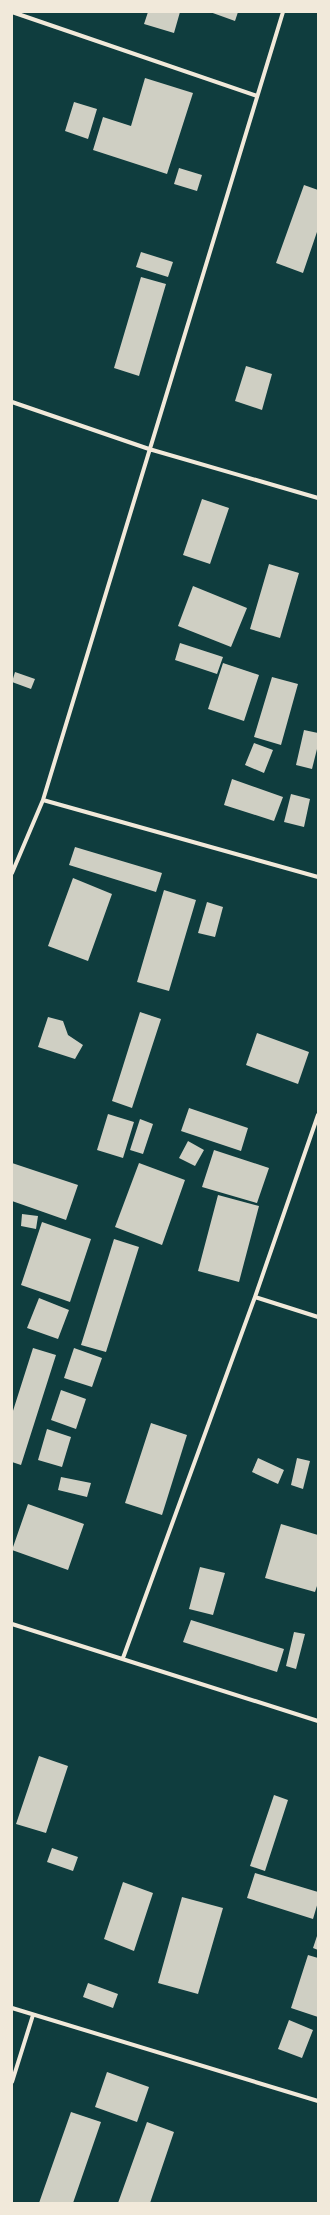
<svg xmlns="http://www.w3.org/2000/svg" width="330" height="2215" font-family="Inter,sans-serif">
<style>
.building{fill:#cfcfc3}
.lines{fill:none;stroke-linecap:round;stroke-linejoin:round}
.minor{stroke:#f1e9da;stroke-width:4}
</style>
<rect width="100%" height="100%" fill="#0f3d3e"/>
<!-- building -->
<path class="building" d="M148,12H180L174,33L144,24Z
M210,12H238L235,21Z
M145,78L193,93L167,174L93,150L103,117L131,126Z
M74,102L97,109L88,139L65,131Z
M179,168L202,175L197,191L174,184Z
M304,185L318,190V229L303,273L276,263Z
M141,252L173,262L168,277L136,267Z
M141,277L166,284L139,376L114,368Z
M246,366L272,374L262,410L235,401Z
M202,499L229,508L210,564L183,555Z
M269,564L299,573L280,638L250,629Z
M193,586L247,608L231,647L178,626Z
M180,643L223,657L217,674L175,660Z
M223,663L259,675L244,721L208,709Z
M15,672L35,679L31,689L12,682Z
M272,677L298,684L281,745L254,737Z
M304,730L318,733V745L312,769L296,765Z
M254,743L273,750L264,773L245,765Z
M232,779L283,797L274,821L224,805Z
M291,794L310,799L304,827L284,822Z
M75,847L162,873L156,892L69,865Z
M73,878L112,894L88,961L48,946Z
M164,890L196,900L169,991L137,982Z
M207,902L223,907L215,937L198,933Z
M140,1012L161,1019L132,1108L112,1101Z
M48,1017L63,1021L68,1035L83,1045L75,1059L38,1047Z
M257,1033L309,1052L298,1084L246,1065Z
M189,1108L248,1128L241,1151L181,1131Z
M108,1114L134,1122L123,1158L97,1150Z
M140,1119L153,1124L143,1154L130,1150Z
M188,1141L204,1150L195,1166L179,1158Z
M214,1150L269,1168L257,1203L202,1187Z
M12,1163L78,1185L66,1220L12,1201Z
M139,1163L185,1180L162,1245L115,1227Z
M218,1195L259,1206L239,1282L198,1271Z
M22,1214L38,1216L36,1229L21,1226Z
M42,1222L91,1239L70,1302L21,1285Z
M114,1239L139,1247L106,1352L81,1345Z
M39,1298L69,1310L58,1339L27,1328Z
M33,1348L56,1355L21,1465L12,1462V1414Z
M74,1348L102,1358L92,1387L64,1378Z
M61,1390L86,1399L76,1429L51,1420Z
M151,1423L187,1435L162,1515L125,1503Z
M47,1429L71,1437L62,1467L38,1460Z
M258,1458L284,1470L278,1484L252,1472Z
M297,1458L310,1461L303,1489L291,1485Z
M61,1477L91,1483L87,1497L58,1490Z
M28,1504L84,1524L68,1570L12,1550Z
M281,1524L318,1535V1583L315,1592L265,1578Z
M200,1567L225,1573L213,1615L189,1609Z
M191,1620L284,1649L277,1672L183,1642Z
M294,1632L305,1634L296,1669L286,1666Z
M39,1756L68,1766L46,1833L16,1824Z
M274,1795L288,1800L265,1871L250,1866Z
M52,1848L78,1857L73,1871L47,1862Z
M255,1873L318,1892V1902L313,1919L247,1898Z
M123,1882L153,1893L134,1951L104,1939Z
M182,1897L223,1908L198,1994L158,1983Z
M318,1933V1950L313,1948Z
M308,1955L318,1958V2017L291,2008Z
M88,1983L118,1994L113,2008L83,1997Z
M289,2020L313,2030L302,2058L278,2049Z
M107,2072L149,2087L137,2122L95,2107Z
M71,2112L101,2122L73,2203H39Z
M147,2122L174,2132L150,2203H118Z"/>
<g class="lines">
<!-- minor -->
<path class="minor" d="M12,12L257,96
M12,402L149,449L318,498
M43,800L318,877
M12,873L43,800L283,12
M255,1297L318,1317
M12,1624L318,1721
M123,1658L255,1297L318,1115
M12,2008L318,2101
M12,2082L33,2015"/>
</g>
<!-- border -->
<rect width="330" height="2215" fill="none" stroke="#f1e9da" stroke-width="26"/>
</svg>
